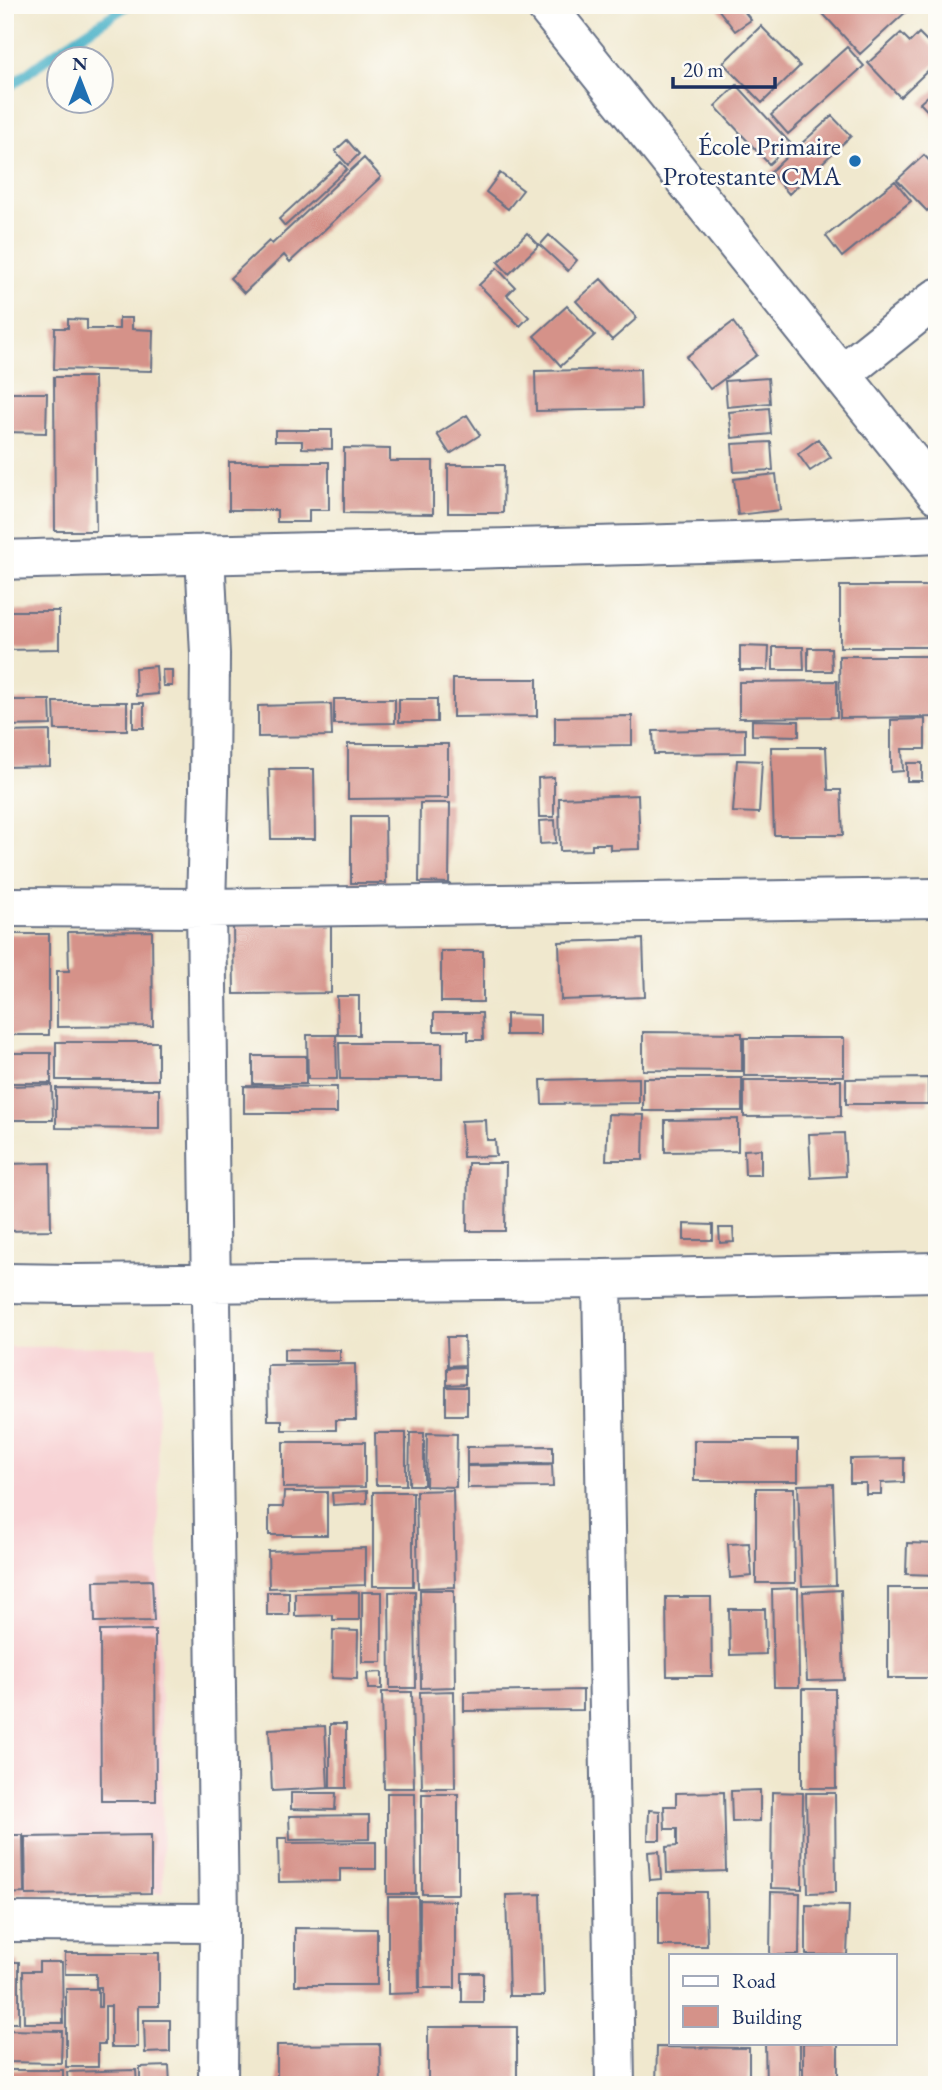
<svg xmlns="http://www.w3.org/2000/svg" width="942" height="2090" font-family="'EB Garamond',serif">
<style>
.built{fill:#f7cfd2}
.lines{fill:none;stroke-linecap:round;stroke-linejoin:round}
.stream{stroke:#49b1c7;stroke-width:10}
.building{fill:#d59289}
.minor-casing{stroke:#667085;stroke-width:42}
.minor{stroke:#fff;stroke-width:38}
.poi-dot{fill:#1f6fb2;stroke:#fdfcf7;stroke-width:2.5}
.labels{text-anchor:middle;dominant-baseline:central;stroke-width:5;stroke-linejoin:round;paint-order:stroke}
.poi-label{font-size:26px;fill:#1b2f5e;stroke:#fdfcf7;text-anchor:end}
</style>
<rect width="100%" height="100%" fill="#fdfcf7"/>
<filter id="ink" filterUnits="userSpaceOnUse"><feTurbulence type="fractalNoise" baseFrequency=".0143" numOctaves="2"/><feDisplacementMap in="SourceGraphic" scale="14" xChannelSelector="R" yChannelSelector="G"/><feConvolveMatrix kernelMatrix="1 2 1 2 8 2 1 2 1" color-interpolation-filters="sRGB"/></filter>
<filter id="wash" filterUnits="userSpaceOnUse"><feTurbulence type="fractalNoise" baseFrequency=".00686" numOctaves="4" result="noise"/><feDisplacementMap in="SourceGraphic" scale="28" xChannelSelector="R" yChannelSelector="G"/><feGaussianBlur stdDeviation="1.57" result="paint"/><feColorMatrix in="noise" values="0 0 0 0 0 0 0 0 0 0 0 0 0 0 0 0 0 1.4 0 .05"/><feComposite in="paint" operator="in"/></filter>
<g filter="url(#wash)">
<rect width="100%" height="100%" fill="#f0e8ce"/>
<!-- built -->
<path class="built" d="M157,1346L163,1893L5,1894V1347Z"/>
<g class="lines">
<!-- stream -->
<path class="stream" d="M5,90L53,54L128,5"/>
</g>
<g id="blocks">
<!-- building -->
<path class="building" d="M715,5H739L751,20L735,31Z
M815,5H902L907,11L860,54Z
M761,26L800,66L762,103L723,63Z
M901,33L910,42L919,33L933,47L937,43V62L900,97L868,63Z
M847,47L864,66L788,134L771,115Z
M737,85L791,144L769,164L715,106Z
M937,88V121L920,103Z
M832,116L851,136L789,194L770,172Z
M347,140L359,154L348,165L335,151Z
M924,155L937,169V202L927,211L897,180Z
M364,158L381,177L290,262L284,255L244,293L230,278L269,241L272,244Z
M341,162L347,169L285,226L279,219Z
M500,173L523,190L508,209L486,192Z
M895,181L911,201L842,257L826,236Z
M527,233L539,245L509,274L498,262Z
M549,235L577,260L568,271L540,245Z
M497,268L515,287L507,295L529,317L520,326L479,285Z
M601,279L637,318L612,340L576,301Z
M567,306L595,335L561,366L534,336Z
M119,318H132V329L153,330L152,371L54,369L55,328H68V319L87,320V329H119Z
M733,322L757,355L710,389L686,357Z
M640,369L641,409L536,411L535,371Z
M54,377H94L96,531H55Z
M768,378L770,403L727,407L725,381Z
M5,393H47L46,433L5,432Z
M769,408L771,434L732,438L729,412Z
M467,415L480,435L450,454L437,434Z
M275,430H332V449L302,448V441H275Z
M818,439L831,457L810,471L798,454Z
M771,442L773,470L734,472L732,444Z
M344,448L390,449V461H433V514L344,513Z
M229,462H329V510H309V522H277V510H229Z
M448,465H504L503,513H448Z
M776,474L780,510L738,515L734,479Z
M840,586H937V647H840Z
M5,611H59V649L5,650Z
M740,646L769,647L768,670H740Z
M773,647H803L804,670H773Z
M808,648H831L832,671H808Z
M839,656H937V717L840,718Z
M156,666L158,694L136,696L135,668Z
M162,670H172V686H163Z
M453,679H537V716L453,717Z
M837,681V717L739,718V682Z
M334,699H395V723L334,724Z
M399,699H437V722H399Z
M5,700H50L51,725L5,726Z
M54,702H127V730H55Z
M133,703H144V728H133Z
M331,704L332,736L258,737V706Z
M632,716V745L555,746V717Z
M925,719V749H902L903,771L891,772V720Z
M752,720L799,721V736L752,735Z
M745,729V753L654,754L653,731Z
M50,731V766L5,767V732Z
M348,744H448V798L348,799Z
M771,747H826L828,790H841L843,835H774Z
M737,760L762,761L759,813L733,812Z
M907,763H922V781H907Z
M269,769H314L315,839H271Z
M554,777V817H539L538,778Z
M638,795L640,849L610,850V844H592V850L560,851L559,798Z
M420,803H450L449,883L419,882Z
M351,816H385L386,883H351Z
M555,820L556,843L540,844L539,821Z
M233,925H331V993L234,994Z
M152,931L153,1026L57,1027V971H69L68,932Z
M5,934H49V1035H5Z
M643,939L645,997L561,1000L559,942Z
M441,951H483V1002H441Z
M337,996H359V1035H338Z
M434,1013H482L483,1040H468V1031H434Z
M506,1014L540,1015V1035H506Z
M643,1032L742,1033V1071L643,1070Z
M307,1035H336L337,1079H308Z
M744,1038H844V1076H744Z
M56,1042H158V1080H56Z
M339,1043H442V1079H340Z
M5,1053H51V1083H5Z
M253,1056H306V1084H253Z
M639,1078V1103L542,1104L541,1080Z
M643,1078H742V1111H643Z
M928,1078V1104H846V1079Z
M744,1080H841V1116L744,1117Z
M52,1085L53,1120H5V1086Z
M244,1086L337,1087V1113H244Z
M56,1088L159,1089V1129L56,1128Z
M608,1114L644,1115L643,1160H606Z
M738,1119V1151L665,1152V1120Z
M486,1120L487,1140H495L496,1156L463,1157L461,1121Z
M844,1133L846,1176L811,1178L809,1134Z
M761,1149V1175H745L744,1150Z
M50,1163L51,1230L5,1231V1164Z
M468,1163H506L505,1231H467Z
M684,1224L713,1225V1240H684Z
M719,1228H733L734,1242L720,1243Z
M447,1337H464L465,1365L448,1366Z
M284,1349L340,1350V1361H284Z
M355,1364L356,1420H336V1430H282V1420H268L267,1365Z
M465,1367V1384L447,1385V1368Z
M446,1387H467V1415H446Z
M375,1433H406V1485H376Z
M410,1433H424V1485H409Z
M427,1433L457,1434L456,1487L426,1486Z
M694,1440H798V1481H694Z
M283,1442H365V1487L283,1488Z
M553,1446V1463L467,1465V1447Z
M904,1458V1482L881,1483V1494H866V1483H850V1459Z
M552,1465L553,1487L467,1488V1466Z
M833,1484L836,1585L802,1586L798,1485Z
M756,1488H794L795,1583H756Z
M453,1490L455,1587L418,1588L416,1491Z
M367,1491V1503L333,1505L332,1493Z
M284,1492H327V1535H269V1507H283Z
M373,1492H413V1586H373Z
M749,1543L752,1576L730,1578L728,1544Z
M907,1543L937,1544V1575L906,1574Z
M365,1548V1585L269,1588L268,1551Z
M152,1580L154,1621L95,1622L94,1581Z
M798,1588L799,1687H774L772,1589Z
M888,1588H937V1678H888Z
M420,1590H454L455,1687L421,1688Z
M841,1590L844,1680L807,1681L803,1592Z
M415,1591L416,1688H390L389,1592Z
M267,1592H289V1615H267Z
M359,1592V1620H333V1615L295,1616V1593Z
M362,1592H382V1662H362Z
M666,1597H711L712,1676H667Z
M729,1609H765L766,1654L730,1655Z
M155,1630L156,1801H101L100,1631Z
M333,1630L358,1631L357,1679L332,1678Z
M382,1672V1689H368L367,1673Z
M802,1689H835L836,1788H802Z
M583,1690V1710L464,1711V1692Z
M454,1691L455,1788H422L420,1692Z
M382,1692H412L414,1788H384Z
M330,1724H346V1788H330Z
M325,1726L328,1788L272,1791L269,1729Z
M760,1790V1821L732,1822L731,1791Z
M724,1792L726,1871L667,1873L666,1847L677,1846V1829H665L664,1806H676V1793Z
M772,1792L803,1793L802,1889L771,1888Z
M291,1793H336L335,1810L291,1809Z
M387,1793H415L416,1894H387Z
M806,1793H835L836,1892L808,1893Z
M422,1794H458V1894H422Z
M649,1810L660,1811V1840H648Z
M369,1815V1839L290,1840L289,1816Z
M5,1835H23L24,1893L5,1894Z
M151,1835V1893L26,1895L25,1837Z
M278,1838H287V1843L376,1842V1869H340V1881L279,1882Z
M659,1851L661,1879L650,1880L648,1852Z
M658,1892H706L707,1946H658Z
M771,1892L800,1893L799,1955H770Z
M541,1894L544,1996H509L506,1895Z
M388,1897H418L419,1993L388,1994Z
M420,1900L455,1901V1988H420Z
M806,1905L849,1906L847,1955H806Z
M295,1928L377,1929V1985H295Z
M65,1953H159V2006H138V2047H111V2006H105V2044H98V2067H66V1989H98V2007H101V1987H96V1974H65Z
M5,1962H19V2023H5Z
M39,1962H62L63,2023H24L23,1971H39Z
M462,1973H483V2002H462Z
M144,2020H170V2052L145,2053Z
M428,2027H517V2085H428Z
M5,2030L62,2031L61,2063L5,2062Z
M765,2043H800V2085H766Z
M803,2043H838V2085H803Z
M380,2044L381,2085H277V2045Z
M657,2047L749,2048V2085H656Z
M169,2066L170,2085H140V2067Z
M5,2070H63V2085H5Z
M136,2070L137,2085H68L67,2072Z"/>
</g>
</g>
<g filter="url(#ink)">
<use href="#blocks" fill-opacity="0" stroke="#667085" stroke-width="2"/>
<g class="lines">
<defs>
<path id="minor" d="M545,5L937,494
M842,374L937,298
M205,554L210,654L209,789L206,908L219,1923L218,2085
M5,560C316,550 627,549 937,534
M5,907L206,908L937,898
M602,1279L615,2085
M5,1283L73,1284L602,1279L937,1272
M5,1922L219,1923"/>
</defs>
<!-- minor casing -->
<use href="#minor" class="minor-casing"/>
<!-- minor -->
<use href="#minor" class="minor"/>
</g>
</g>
<!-- markers -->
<circle class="poi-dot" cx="855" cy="161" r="7"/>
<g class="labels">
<!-- poi labels -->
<g class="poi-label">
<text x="841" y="146">École Primaire<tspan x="841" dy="30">Protestante CMA</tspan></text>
</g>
</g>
<!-- margin -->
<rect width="942" height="2090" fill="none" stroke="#fdfcf7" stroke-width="28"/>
<!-- legend -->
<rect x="669" y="1954" width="228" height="91" fill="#fdfcf7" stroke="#a3aaba" stroke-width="2"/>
<rect x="683" y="1976" width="35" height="10" fill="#ffffff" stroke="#a3aaba" stroke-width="2"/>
<text x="732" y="1988" font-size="21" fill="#1b2f5e">Road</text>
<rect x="683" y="2006" width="35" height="21" fill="#d59289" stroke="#a3aaba" stroke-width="2"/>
<text x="732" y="2024" font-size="21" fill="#1b2f5e">Building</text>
<!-- north arrow -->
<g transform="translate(80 80)"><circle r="33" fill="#fdfcf7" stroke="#a3aaba" stroke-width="2"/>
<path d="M0-5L12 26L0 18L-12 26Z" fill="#1f6fb2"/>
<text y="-10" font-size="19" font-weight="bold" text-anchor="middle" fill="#1b2f5e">N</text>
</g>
<!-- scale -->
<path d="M673 77v10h102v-10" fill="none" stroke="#1b2f5e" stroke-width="3.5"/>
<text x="683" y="77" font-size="21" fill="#1b2f5e" stroke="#fdfcf7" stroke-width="5" paint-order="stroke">20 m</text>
</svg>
